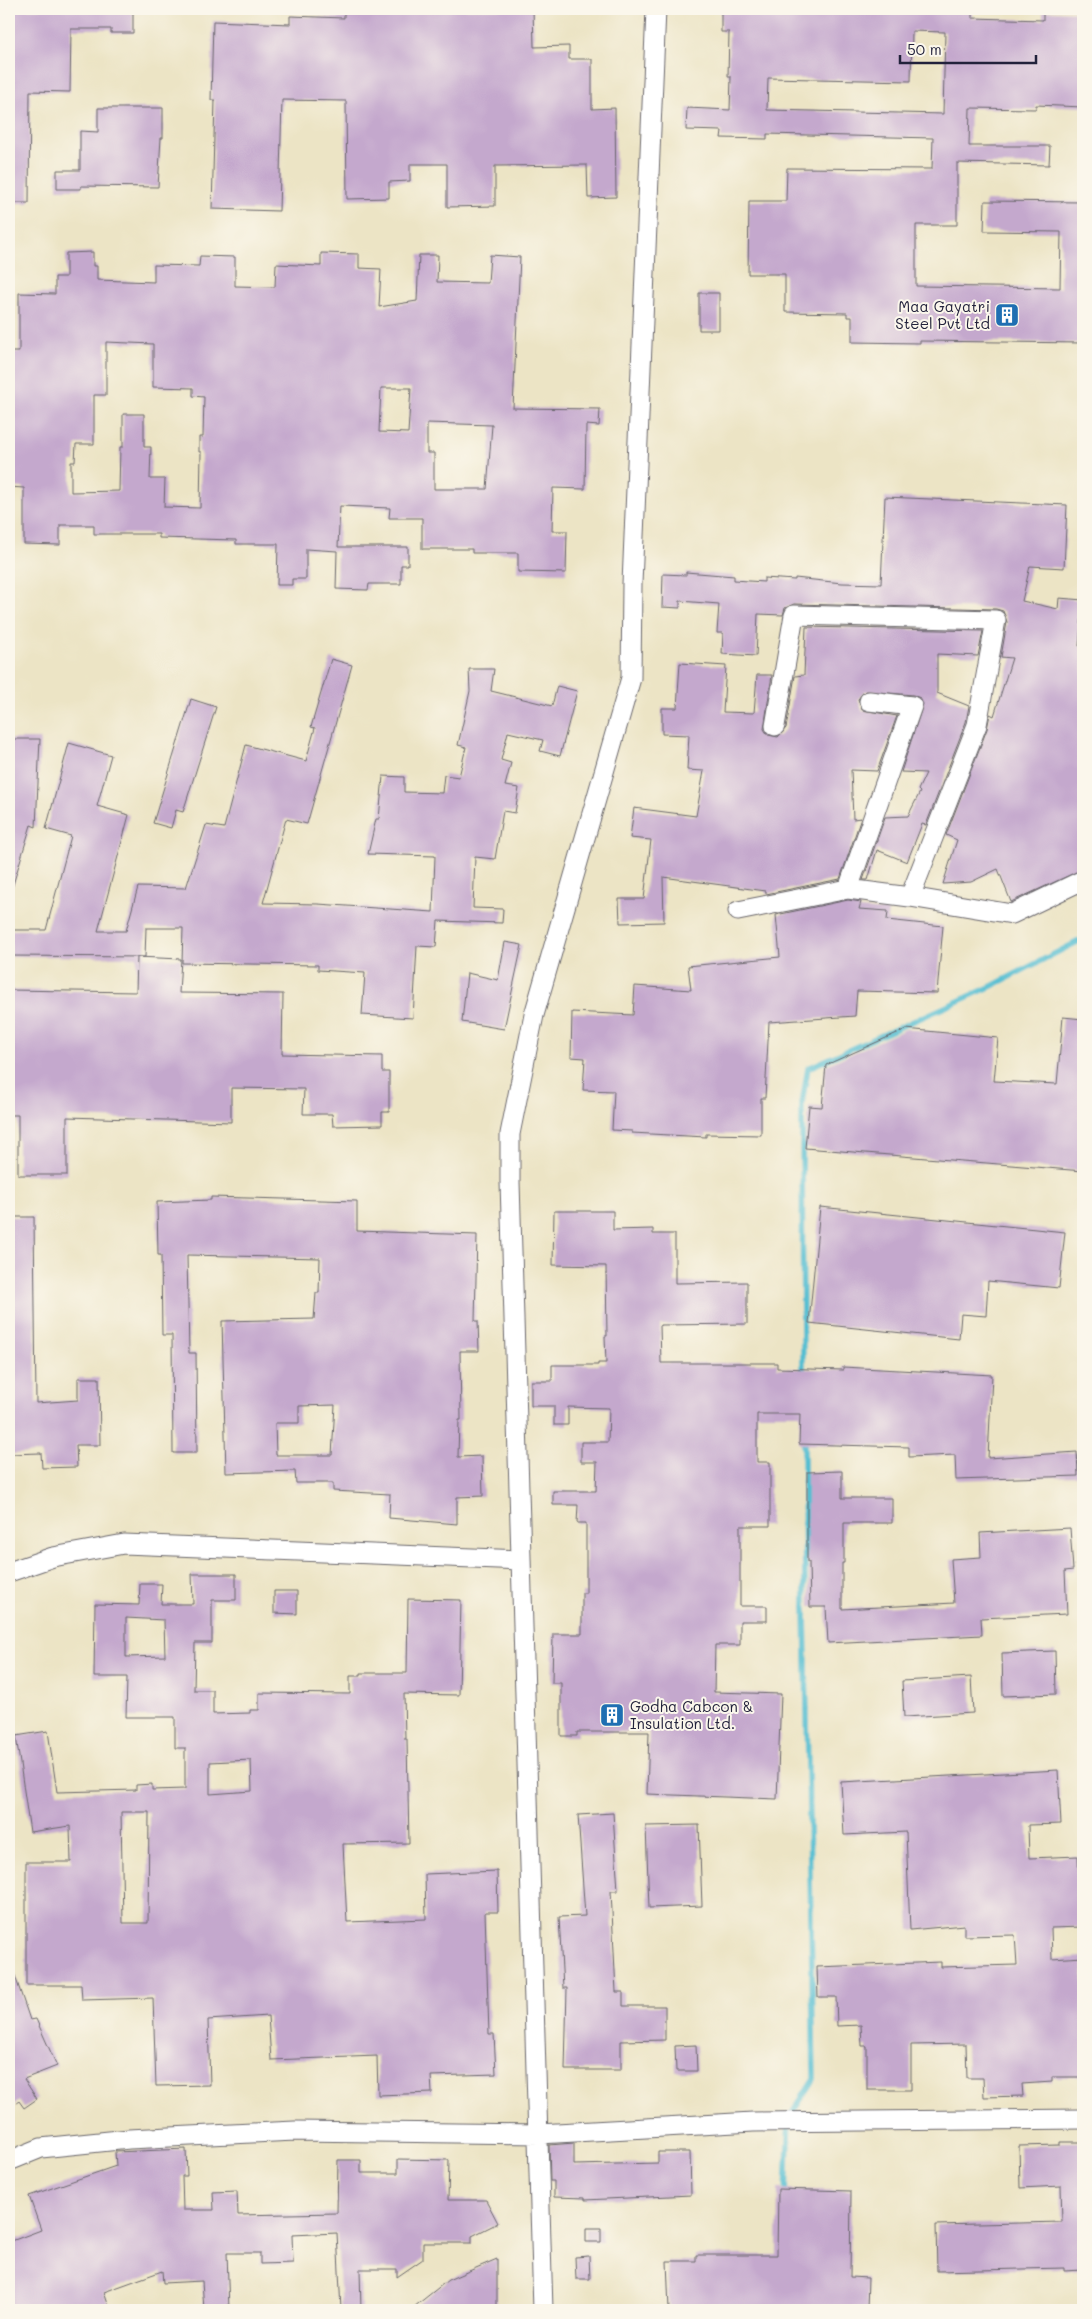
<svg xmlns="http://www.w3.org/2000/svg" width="1092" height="2319" font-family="Mali,sans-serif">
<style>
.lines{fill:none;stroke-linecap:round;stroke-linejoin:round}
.stream{stroke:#55bed1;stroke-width:5.5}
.building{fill:#c4a8cd;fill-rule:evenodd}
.street-casing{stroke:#69666b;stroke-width:21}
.street{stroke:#fff;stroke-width:19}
.labels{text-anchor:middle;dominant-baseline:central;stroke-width:4;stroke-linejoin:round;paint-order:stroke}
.poi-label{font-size:15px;fill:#22223b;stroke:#fbf7ec;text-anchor:end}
</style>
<rect width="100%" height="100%" fill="#fbf7ec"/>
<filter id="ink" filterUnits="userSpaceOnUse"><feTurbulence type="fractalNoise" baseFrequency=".02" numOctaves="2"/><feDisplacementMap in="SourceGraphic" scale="10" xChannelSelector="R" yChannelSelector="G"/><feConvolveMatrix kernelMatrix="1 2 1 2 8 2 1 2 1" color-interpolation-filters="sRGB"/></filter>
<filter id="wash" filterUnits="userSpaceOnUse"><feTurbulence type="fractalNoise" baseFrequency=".0096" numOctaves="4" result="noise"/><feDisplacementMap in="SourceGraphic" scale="20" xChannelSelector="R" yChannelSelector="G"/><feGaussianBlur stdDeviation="1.12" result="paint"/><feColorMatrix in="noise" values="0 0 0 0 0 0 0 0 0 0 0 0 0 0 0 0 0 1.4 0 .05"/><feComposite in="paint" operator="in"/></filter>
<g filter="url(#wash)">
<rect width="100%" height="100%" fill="#ece4c5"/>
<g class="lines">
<!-- stream -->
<path class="stream" d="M803,1374L802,1103L808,1068L990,987L1083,939
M786,2195L789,2118L814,2079L805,1609L804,1438"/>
</g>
<g id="blocks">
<!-- building -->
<path class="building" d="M9,9H133V33H111V29H71L70,92L30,91L29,203H9Z
M344,9H533L534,47L569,46V59H592V109L615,108L616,197L588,198L587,165L495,166V206L447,207V164H410V181L389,182V198L347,199L346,101L282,100L279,211L212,209L215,100H211L213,21L290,24V16L344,18Z
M721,9L860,11V9H972V18L1043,20V11L1083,12V107L1036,105V109L970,108L969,146H1050L1049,165L957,163V225H916V286L1060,288L1061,232L984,231L985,201L1083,202V343L920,341V343L852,342V317H847V313L785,312V274H748L749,201H786L787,168L932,169L933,138L767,134V139L721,138L722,131L686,130L687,108L730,110L731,77H728L729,32H721ZM912,31L945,32L943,114L767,110L768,78L911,81Z
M98,108H163V138H161L158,187L81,186V189H57V170H80V131L98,132Z
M93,252V266H97V280L154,282V265L199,266L200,256L235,257V286L275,287L276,264L321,266V253L359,254V268L381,269L379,307L417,301L419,255H438L437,282L488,283L490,255L520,257L513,408L600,409L599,426L586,425L585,489L553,488L552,531H567L566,573L518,572V553H472V549H422V518H389L390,508L340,506L338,547H408V565H401V584H369L368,590L336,589L337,551L306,549V579H292V585H277L278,544H236V540L159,538V534H94V525H60V545L24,544V488L9,487V352H19V293L55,294V277H66V253ZM106,342L153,344V387L193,388V396L204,397L203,437H199V452H201L200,508L164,507L165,479H150L151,447H144V414H123V447H120L119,491L71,492V462H75L76,444H94V395H106ZM381,388H411L408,433L379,432ZM427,423L492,425L487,489H434V453H427Z
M699,293H719V330H699Z
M885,497L1067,505L1064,568L1030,566L1022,601L1058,609L1059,598L1083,600L1079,646H1083V869L1011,902L998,869L971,882L943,884L957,840L946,835L987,729L990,714L994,716L1012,658L1001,657L1007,622L1003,611L996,609L794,604L785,608L783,615L758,614L756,656L722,654L723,633H717L719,604L680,601V608L662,607L663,574L686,575V572L734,576V580L764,582V578L795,580V578L842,583L881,584Z
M806,627L983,631L978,656L937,654V693L969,706L966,722L926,825L922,824L907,862L877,850L868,880H863L885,817L908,816L920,792L918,790L926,773L901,772L923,704L920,698L913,695L865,691L858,699L862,710L897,716L877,771L851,770L853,819L861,818L840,879L766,894V891L663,877L664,922L620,923L619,899H644L651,840L630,838L634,808L696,816L704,771L687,770L689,735L662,734V708H677L680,663L726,666L723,712L754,713L757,675H772L764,729L768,735L778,737L786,728L795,676L804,675Z
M331,659L352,665L307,824L286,819L263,903L318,904L433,912L435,856L368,854L376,819H379L383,776L404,777V792L442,793L444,775L459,777L466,747L458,745L470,691L469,669H494L491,691L552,706L557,686L577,691L560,756L540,751L543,740L508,732L501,760L511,763L505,786L519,788L515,813L503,811L495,859L475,857L473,908L503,909L502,923L438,921L436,947L417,946L413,1018L362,1015L365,973L318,970V965L182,963L183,928H146L145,957L11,956V930H46L71,836L46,829L69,743L111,755L97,806L129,815L98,931H126L138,887L186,888L206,825L224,828L246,745L306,761L315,728L311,727Z
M191,699L216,707L183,812L176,810L171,828L153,823Z
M11,739H40L36,827L31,825L12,888H9Z
M848,900L861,902L859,909L888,911L887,920L943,926L937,993L857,991L855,1016L769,1022L765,1098H761V1135L706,1134V1137L632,1133V1131L612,1130L614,1091L583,1090L585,1058L571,1057L572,1012L633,1015L635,986L691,990L688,966L780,957L776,915Z
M505,942L522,945L504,1029L462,1022L467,973L498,980Z
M137,957L181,959L179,993L283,994L282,1054L382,1056V1072H389V1112H382V1125L333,1126L332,1114H303L304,1089L231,1088V1122L67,1117V1175H18V1115H9V990L136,992Z
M1063,1017L1083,1019V1171L805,1148L809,1106L822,1107L826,1065L906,1029L998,1038L994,1081L1057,1084Z
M211,1197L357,1201V1231L477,1235L475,1321H478L479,1351H460L461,1420H459L458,1457L482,1456L483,1496L457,1497V1524L389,1518L390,1494L333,1491V1483H296L295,1471L226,1473L222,1321L314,1319L316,1293H319L320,1258L187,1255L189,1353H196L197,1453H173L172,1335H162L161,1255H158L157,1202L211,1200ZM335,1405L332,1455H276L275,1423H299V1406Z
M820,1207L1065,1232L1059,1288L988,1281L986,1316L961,1314L959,1339L809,1323Z
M554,1211H613V1230L653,1229V1234H675V1283L747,1282V1324L660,1325L661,1363H777V1368L843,1370V1367L992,1375L988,1458L1077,1452L1078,1476L956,1480L955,1455L909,1457V1447L799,1444L800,1414H757V1462H770V1526H740V1606H767V1621H740V1645H715L714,1692L781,1694L777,1799L647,1794L649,1732H577V1736H561V1683H552L553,1634H582V1593H586V1523H577L578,1505H553V1491H596L597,1462H581V1442H608L609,1408L568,1407V1425H554V1406H531V1381H552V1365H598V1363H606L605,1336H607L606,1266L553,1265Z
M9,1217H34L36,1403L78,1400V1378H99L100,1445H76L77,1467L42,1468L41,1453L9,1454Z
M842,1471V1498H892V1523H844V1563H842V1609L954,1603L951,1559L981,1557L980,1533L1070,1528L1073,1570L1065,1571L1067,1614L981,1618L982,1635L828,1643L826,1607H810L809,1562H807V1472Z
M192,1574H236V1600H212V1643H195L194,1690H213V1714L250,1713V1710H259V1693L350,1694V1676H361V1673H407L408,1599L461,1600L459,1695L404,1694L405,1739H407L409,1843L343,1844L347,1922L426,1919L425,1874L497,1871L498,1912H485L489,2034H494L496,2074L431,2076L432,2093L378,2095L377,2056L271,2060L268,2016L208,2020L210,2085L156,2086L153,1998L82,2000L81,1985H26V1862H71L70,1826L30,1832L16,1736L48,1731L57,1792L136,1790V1785L152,1784V1790L185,1789V1748H175V1717H126L127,1677H94L95,1604L139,1605L140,1584H162L161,1604H193ZM126,1618L164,1620L165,1656L126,1657ZM251,1760L252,1791L210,1794V1762ZM121,1812H149L148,1923H123Z
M274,1591H297V1614L274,1613Z
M1055,1651L1056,1694L1003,1696L1002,1653Z
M971,1677L973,1713L904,1717L902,1681Z
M1058,1770L1061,1824L1028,1825L1029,1858L1078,1856L1079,1889H1083V1927L1051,1928L1052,1959L1083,1957V2077H1052V2082L1022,2084L1023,2096L984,2097L983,2078H967L966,2044L911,2045V2090H867V2046H862L861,2025L837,2026L836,1997H818L817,1967L941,1962V1967L1017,1965L1015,1935L964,1936V1925L910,1930L906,1832L844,1835L841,1782Z
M613,1813L618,1891H611L616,1992H623V2006H665V2040L621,2041V2070H565L567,1988H563L559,1917L585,1916L578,1815Z
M699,1825L702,1906L649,1908L646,1826Z
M11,1964L30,2020L36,2019L57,2066L24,2079L37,2099L24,2108L19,2101L9,2108V1965Z
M696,2045L697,2071H676L675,2046Z
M1060,2142H1083V2270L1064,2271V2268L937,2271L936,2225L1062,2222L1061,2186L1020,2188L1019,2146L1060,2145Z
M574,2143V2165L658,2163V2152H690L691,2195L585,2200V2198L554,2197V2181H550L549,2145Z
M186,2149L187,2176H182L183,2210H214L213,2192L237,2191L238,2215L337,2213L338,2160H361V2173H398V2159L449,2160L448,2200H486L498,2223L472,2236V2243H423V2259L397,2277V2269H360L361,2310H341L337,2233L292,2235L293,2263L260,2264V2253H227L229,2310H204L202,2281L163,2283L162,2271L104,2292L110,2310H9V2242L41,2230L29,2196L116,2166L115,2152Z
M778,2189L851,2191L850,2277L868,2278L867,2310H669L667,2261H696V2255H777Z
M586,2228H601V2242H586Z
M589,2256L590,2279H576L575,2257Z
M497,2259V2310L414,2307L448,2280Z"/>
</g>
</g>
<g filter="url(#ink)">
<use href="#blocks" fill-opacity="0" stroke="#69666b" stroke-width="1"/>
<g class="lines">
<defs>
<path id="street" d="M775,726L794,615L996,620L977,725L910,897L1012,914L1083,880
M848,889L912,706L869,701
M738,911L848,889L910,897
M9,1572L53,1557L124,1544L520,1560
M9,2161L41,2148L129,2139L295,2131L539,2134L753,2122L1083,2119
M543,2310L510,1182V1134L534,1015L631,678L632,584L656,9"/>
</defs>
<!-- street casing -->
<use href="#street" class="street-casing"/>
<!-- street -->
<use href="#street" class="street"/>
</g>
</g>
<!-- icons -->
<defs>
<symbol id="building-square" viewBox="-11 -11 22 22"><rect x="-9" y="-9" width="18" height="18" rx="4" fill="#1f6fb2" stroke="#fbf7ec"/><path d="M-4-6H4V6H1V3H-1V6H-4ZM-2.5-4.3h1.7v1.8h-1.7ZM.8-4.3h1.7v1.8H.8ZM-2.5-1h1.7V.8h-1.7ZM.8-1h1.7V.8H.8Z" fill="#fff"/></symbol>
</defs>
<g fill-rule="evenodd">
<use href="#building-square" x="993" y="301" width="28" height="28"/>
<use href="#building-square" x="598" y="1701" width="28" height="28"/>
</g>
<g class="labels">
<!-- poi labels -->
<g class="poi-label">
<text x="990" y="306">Maa Gayatri<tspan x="990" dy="17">Steel Pvt Ltd</tspan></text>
<text x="630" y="1706" text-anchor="start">Godha Cabcon &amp;<tspan x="630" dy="17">Insulation Ltd.</tspan></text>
</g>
</g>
<!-- margin -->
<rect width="1092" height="2319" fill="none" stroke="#fbf7ec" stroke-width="30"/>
<!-- scale -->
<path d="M900 55v8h136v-8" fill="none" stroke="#22223b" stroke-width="2.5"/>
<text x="907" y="55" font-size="15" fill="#22223b" stroke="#fbf7ec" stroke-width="4" paint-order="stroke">50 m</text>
</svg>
